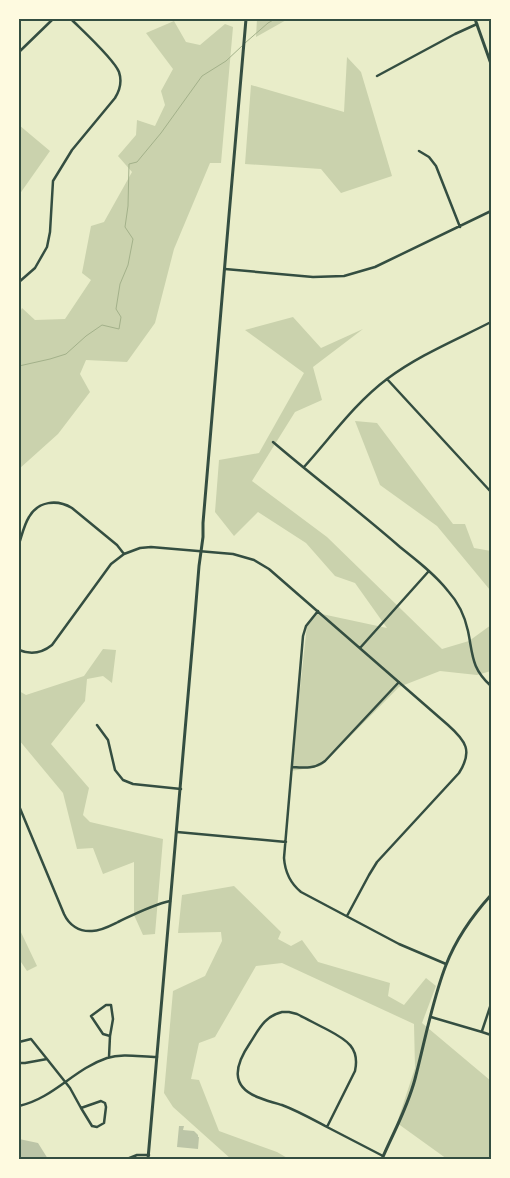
<svg xmlns="http://www.w3.org/2000/svg" width="510" height="1178" font-family="Inter,sans-serif">
<style>
.green{fill:#cad2ad}
.lines{fill:none;stroke-linecap:round;stroke-linejoin:round}
.stream{stroke:#a3b18a;stroke-width:1}
.building{fill:#bcc5a7}
.minor{stroke:#344e41;stroke-width:2.5}
.tertiary{stroke:#344e41;stroke-width:3}
.neatline{fill:none;stroke:#344e41;stroke-width:2}
</style>
<rect width="100%" height="100%" fill="#e9edc9"/>
<!-- green -->
<path class="green" d="M257,19H288L256,37Z
M174,21L186,42L200,45L225,24L233,27L221,163H210L174,249L155,323L127,362L86,360L80,374L90,392L58,434L19,469V314L22,308L35,320L65,319L91,280L82,273L91,226L104,222L132,172L118,156L136,135L137,120L155,126L165,105L161,91L173,69L146,33Z
M347,57L361,72L392,176L341,193L321,169L245,164L251,85L344,112Z
M19,125L50,151L19,195Z
M293,317L321,348L363,329L313,367L322,400L295,412L252,481L327,537L442,649L469,641L491,625V671L477,675L440,671L399,687L321,766L291,771L307,625L317,613L387,628L355,583L335,576L306,543L258,512L234,536L215,512L219,460L259,453L304,373L245,330Z
M355,421L377,423L453,524H465L474,548L491,551V597L490,590L437,526L380,485Z
M103,649L116,650L112,683L103,676L87,679L85,701L51,744L89,788L83,815L90,822L163,839L155,934L143,935L134,915V862L103,874L93,848L77,849L63,793L19,740V691L26,695L84,676Z
M234,886L281,932L278,939L291,946L302,940L318,962L390,983L388,996L404,1005L426,978L436,986L422,1023L491,1081V1159H447L397,1123L415,1068L414,1024L282,963L256,966L215,1037L199,1043L191,1079L199,1080L219,1131L277,1152L289,1159H231L173,1107L164,1093L173,991L205,976L222,941L221,932L178,933L182,895Z
M19,928L37,966L27,971L19,959Z"/>
<g class="lines">
<!-- stream -->
<path class="stream" d="M245,43L268,23L275,19
M19,366L50,359L66,354L86,336L102,325L119,329L121,317L116,309L120,284L128,265L133,239L125,227L128,206L129,164L137,162L161,133L202,76L226,61L242,46"/>
</g>
<!-- building -->
<path class="building" d="M179,1126H184L183,1130L194,1131L198,1135V1137H199L198,1149L177,1147Z
M19,1139L38,1143L48,1159H19Z"/>
<g class="lines">
<!-- minor -->
<path class="minor" d="M19,52L53,19
M377,76L455,34L477,24
M419,151L429,157L436,166L460,227
M225,269L313,277L344,276L375,267L491,211
M19,282L35,268L47,247L50,232L53,181L72,150L115,98C120,90 122,81 119,72C114,59 82,30 71,19
M387,379L491,492
M273,442C315,478 359,511 400,547C416,560 435,574 448,591C458,602 465,617 468,631C473,655 471,668 491,686
M304,467C331,437 355,403 387,379C419,355 456,340 491,322
M19,544C22,535 24,525 29,517C38,501 57,499 72,508L117,545L124,554
M318,611L306,626L303,636L284,858C285,872 290,883 301,892L399,944L446,964
M360,648L428,572
M19,650C31,655 42,653 52,645L111,564L124,554L140,548L151,547L233,554L254,560L269,569L448,725C466,741 473,751 459,773L377,862L369,875L347,916
M97,725L108,740L115,770L123,780L133,784L181,789
M292,767C305,768 315,769 325,761L399,682
M19,806L64,914C69,925 79,932 92,931C101,931 110,926 118,922C135,914 152,905 170,901
M177,832L286,842
M106,1005H111L113,1019L110,1036L103,1034L91,1016Z
M282,1012H289L297,1014C307,1019 318,1025 328,1030C347,1040 360,1048 355,1071L327,1127C312,1119 298,1111 282,1105C275,1103 267,1101 260,1098C229,1087 235,1065 250,1043C259,1029 265,1016 282,1012Z
M431,1017L482,1032L491,1035
M482,1031L491,1004
M19,1042L31,1039L47,1059L25,1063H19
M109,1057L110,1036
M47,1059L70,1088L81,1108
M101,1101L105,1103L106,1107L104,1123L97,1127L92,1126L81,1108Z
M19,1106C54,1098 74,1069 107,1058C123,1053 141,1057 157,1057
M327,1127L383,1156
M127,1159L137,1155H149"/>
<!-- tertiary -->
<path class="tertiary" d="M475,19L491,64
M148,1159C166,962 183,764 199,566L203,537V523C216,355 232,187 246,19
M382,1159C394,1131 407,1109 415,1079C425,1041 432,1001 446,965C456,939 473,915 491,895"/>
</g>
<!-- border -->
<rect width="510" height="1178" fill="none" stroke="#fefae0" stroke-width="40"/>
<rect x="20" y="20" width="470" height="1138" class="neatline"/>
</svg>
